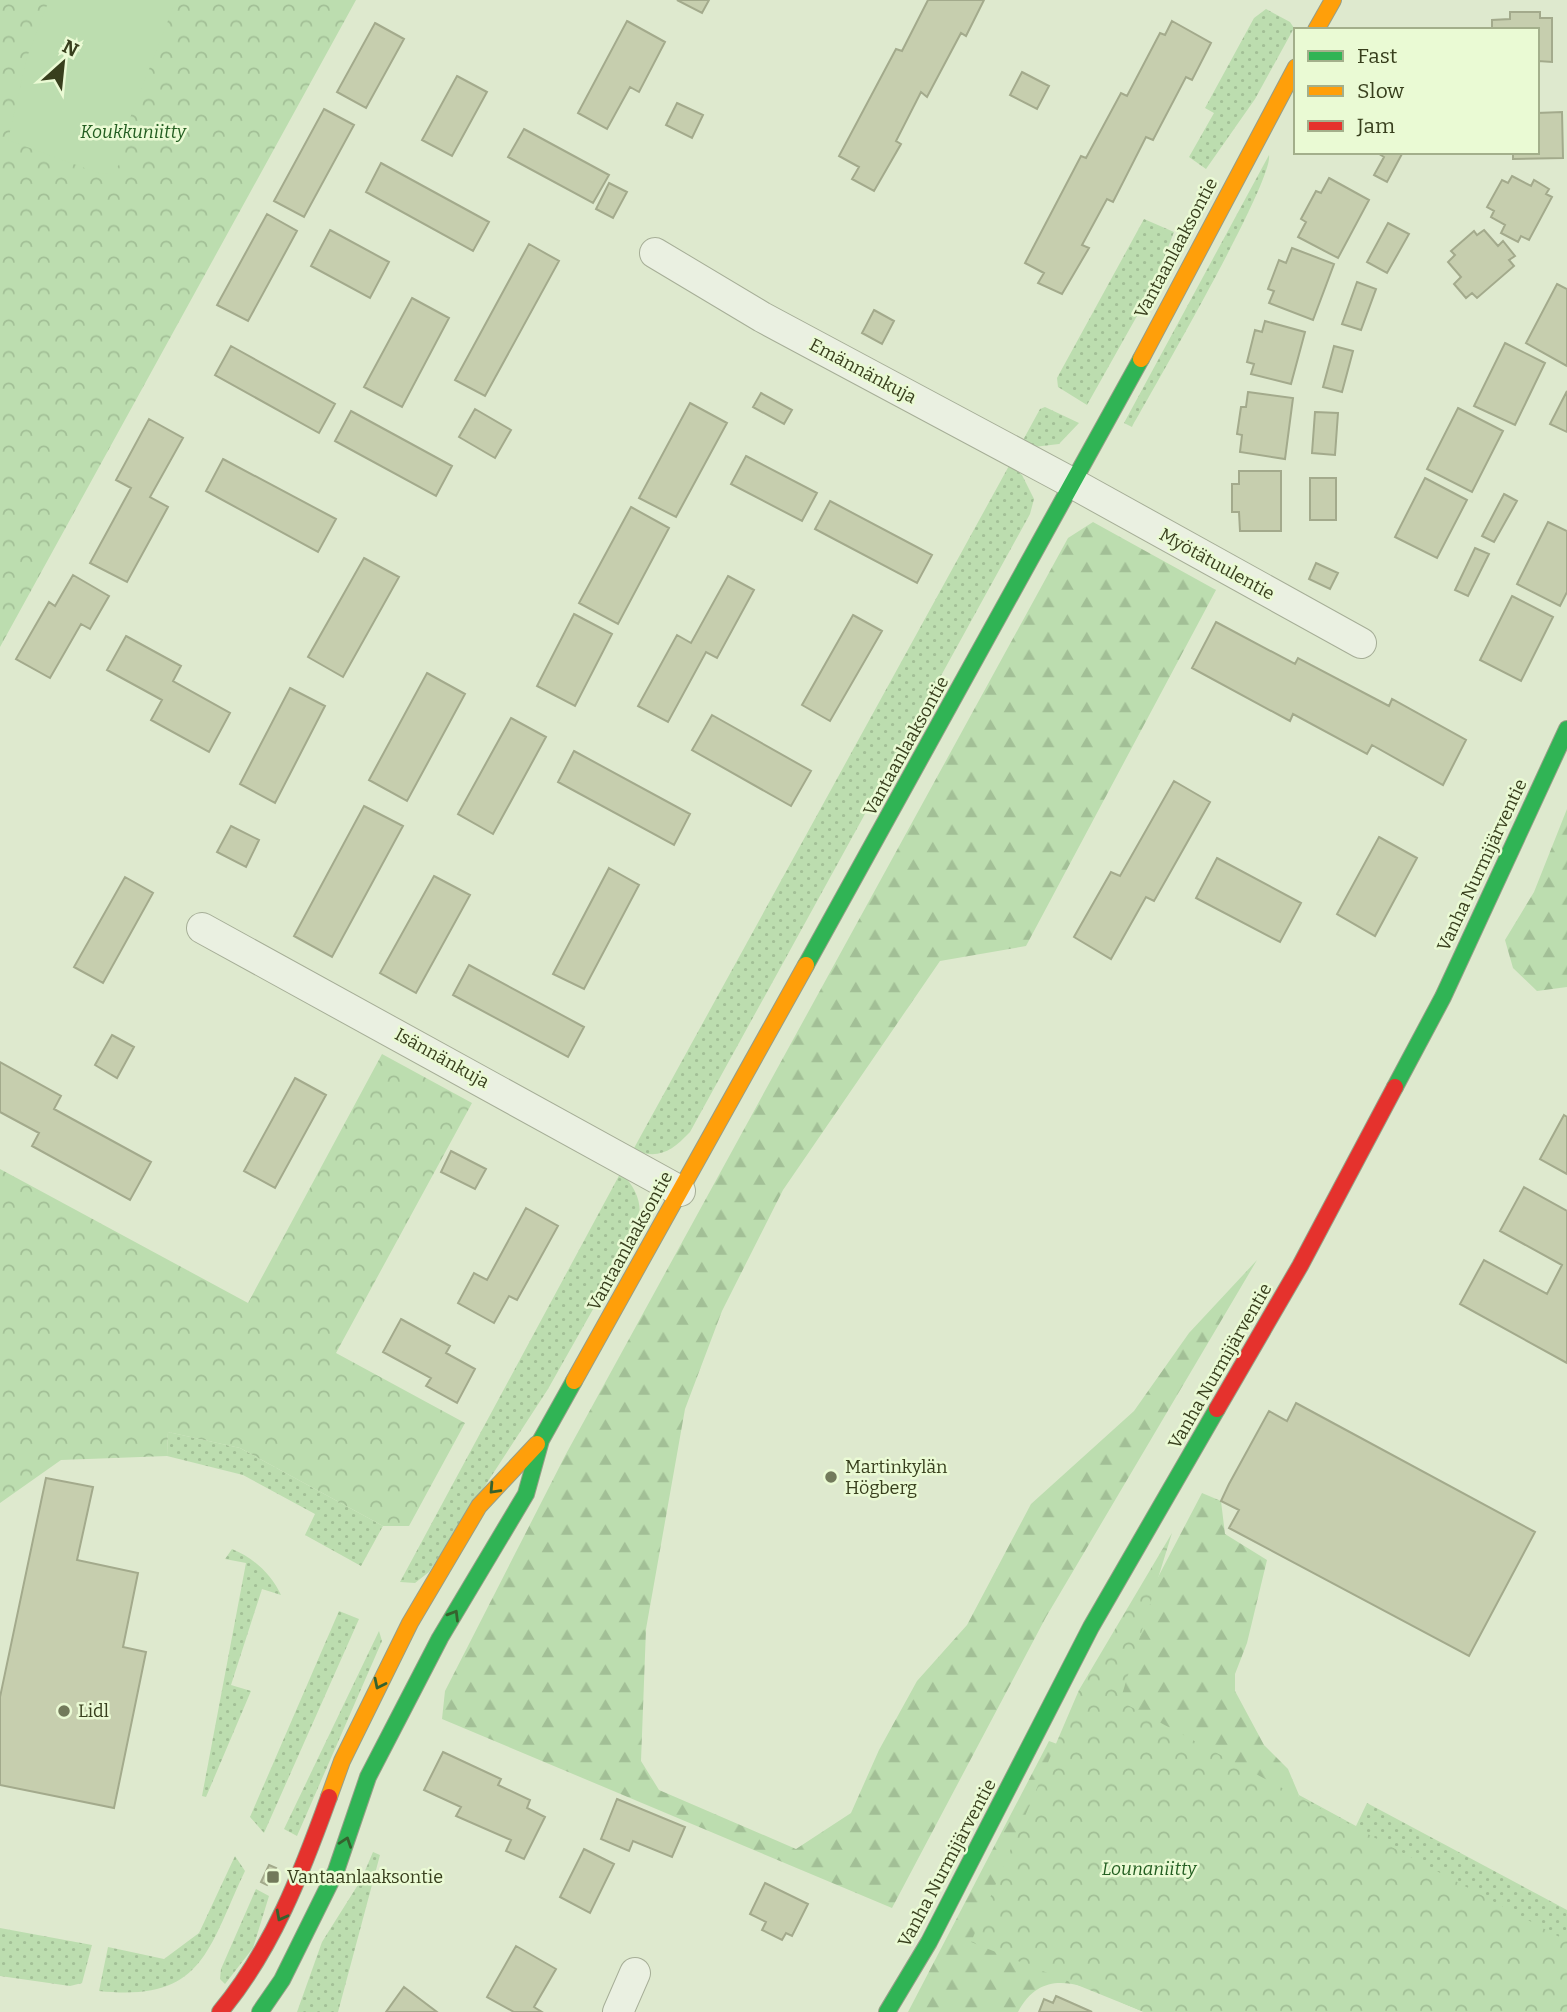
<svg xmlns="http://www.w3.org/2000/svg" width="1567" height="2012" font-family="Bitter,serif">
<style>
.grass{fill:url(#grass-dots)}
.forest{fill:url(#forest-firs)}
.park{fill:url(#park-crowns)}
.pitch{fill:#bcddaf}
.building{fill:#c6ceae;stroke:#a3aa8c;stroke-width:2}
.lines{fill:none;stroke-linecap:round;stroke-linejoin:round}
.street-casing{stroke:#a6ae97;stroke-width:32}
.fast-casing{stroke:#969e87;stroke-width:18}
.slow-casing{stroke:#969e87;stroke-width:18}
.jam-casing{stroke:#969e87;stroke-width:18}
.street{stroke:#eaf0e1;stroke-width:30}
.fast{stroke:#30b455;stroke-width:16}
.slow{stroke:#ff9f0a;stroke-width:16}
.jam{stroke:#e5322d;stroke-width:16}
.oneway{stroke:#36622e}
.poi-dot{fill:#727a5b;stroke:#eafad4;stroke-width:2.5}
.labels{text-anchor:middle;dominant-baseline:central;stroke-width:5;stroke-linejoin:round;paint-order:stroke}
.park-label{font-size:18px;font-style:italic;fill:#235e21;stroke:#eafad4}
.street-label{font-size:18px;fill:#383f1d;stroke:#eafad4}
.poi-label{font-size:18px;fill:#383f1d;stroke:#eafad4;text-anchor:start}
</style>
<defs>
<pattern id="grass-dots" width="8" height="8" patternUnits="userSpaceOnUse" patternTransform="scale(1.75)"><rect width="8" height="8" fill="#bcddaf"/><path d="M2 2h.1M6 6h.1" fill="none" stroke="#a2bf96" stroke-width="1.8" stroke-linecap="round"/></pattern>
<pattern id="forest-firs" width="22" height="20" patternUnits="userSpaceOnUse" patternTransform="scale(1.75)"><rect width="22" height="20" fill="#bcddaf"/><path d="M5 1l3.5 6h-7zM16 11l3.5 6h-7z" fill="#a2bf96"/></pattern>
<pattern id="park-crowns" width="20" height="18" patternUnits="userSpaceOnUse" patternTransform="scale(1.75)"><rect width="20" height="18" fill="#bcddaf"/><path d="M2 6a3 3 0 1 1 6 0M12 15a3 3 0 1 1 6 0" fill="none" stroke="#a2bf96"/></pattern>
</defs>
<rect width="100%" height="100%" fill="#dee9ce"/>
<!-- grass -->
<path class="grass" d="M1266,9L1290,22L1294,28L1255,99L1206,169L1189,157L1214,113L1205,108L1254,18Z
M1269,155C1274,181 1153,389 1132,427L1124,423Z
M1144,219L1174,232L1151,291L1087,405L1058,387L1057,378Z
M1045,407L1079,423L1059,444L1034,447L1022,442L1040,409Z
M1010,464L1022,475L1034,499L1030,514L690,1132C672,1151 659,1160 633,1150Z
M621,1172C639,1192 644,1206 636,1233L548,1389L429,1572L415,1583L400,1582Z
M168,1432L240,1448L383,1526L361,1566L305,1535L315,1514L243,1475L167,1456Z
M232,1549C254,1558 271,1574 281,1595L262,1589L231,1685L251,1691L206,1797L202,1796L246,1563L225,1559Z
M339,1611L359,1619L264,1833L250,1817Z
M379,1631L382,1641L297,1836L284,1829Z
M1299,1795L1356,1826L1367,1803L1567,1910V2001L1290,1816Z
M373,1852L380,1855L338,2012H297L322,1942L361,1880Z
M235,1856L245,1871C207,1951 203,2002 99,1991L108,1947L164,1959L199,1933Z
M256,1889L269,1896L253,1948L225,1984L220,1979L221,1969Z
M0,1928L92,1945L82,1983L70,1986L0,1976Z"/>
<!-- forest -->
<path class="forest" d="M1093,522L1216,590L1026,946L940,961L783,1190L722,1311L685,1409L646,1629L641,1761L659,1790L796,1849L851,1813L879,1750L917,1681L967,1625L1031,1504L1134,1411L1189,1333L1257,1260L1046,1617L892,1908L442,1719L445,1691L566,1454L1068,538Z
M1567,809V987L1537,991L1513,968L1505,940L1534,892Z
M1202,1493L1221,1501L1225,1534L1267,1560L1247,1643L1235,1674V1691L1264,1745L1288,1769L1299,1795L1290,1816L1102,1732L1122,1646Z
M1049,1741L1068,1748L1144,2012C1101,1995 1047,1956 1018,2012H908Z"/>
<!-- park -->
<path class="park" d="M0,0H356L0,647Z
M382,1054L472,1103L336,1353L465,1423L409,1526H383L240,1448L168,1432L167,1456L61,1460L0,1503V1169L248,1303Z
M1172,1533L1120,1701L1567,1941V2012H1144L971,1942L1079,1690Z"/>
<!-- pitch -->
<path class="pitch" d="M49,0H176L123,136V159L113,173L101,174L8,140L27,57Z"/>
<!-- building -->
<path class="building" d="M677,0H709L702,13Z
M928,0H984L966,36L961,33L927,97L921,92L896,141L901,144L874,191L852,179L859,167L839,156L896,49L902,51Z
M1510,12H1540V18H1552V62L1538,61V73L1537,30H1492V20L1510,19Z
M627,21L665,42L639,92L630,87L607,129L578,113Z
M1172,21L1211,43L1192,80L1186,77L1153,140L1146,137L1113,202L1107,199L1082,245L1089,248L1062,294L1038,283L1044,273L1025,263L1081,156L1086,158L1121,93L1127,96L1160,33L1165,35Z
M375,23L404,39L366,108L337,92Z
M1022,72L1049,86L1037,109L1010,95Z
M457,76L487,92L452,156L422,140Z
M677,103L703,115L692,138L666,125Z
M324,109L354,125L304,217L274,201Z
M1562,112L1563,158L1513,159V154H1507L1537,152V113Z
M524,129L609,175L593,203L508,157Z
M1376,152H1403L1387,182L1374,175L1384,157Z
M381,163L489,222L473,251L366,192Z
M1512,176L1531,186L1534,180L1549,189L1546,194L1552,197L1529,240L1521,236L1518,242L1501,233L1505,225L1491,217L1494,211L1487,207L1502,180L1508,183Z
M1329,178L1369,200L1338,258L1298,237L1306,222L1301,219L1316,191L1321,193Z
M609,183L627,192L613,218L596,209Z
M267,214L297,231L248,321L217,305Z
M1388,223L1409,234L1387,273L1367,262Z
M330,230L389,262L370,298L311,266Z
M1484,230L1498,246L1503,241L1515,256L1509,260L1514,266L1477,298L1472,293L1466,298L1454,284L1461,277L1448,262L1455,255L1451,251L1474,231L1477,235Z
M529,244L559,261L485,396L455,380Z
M1292,248L1334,264L1313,320L1269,303L1274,291L1268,289L1279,260L1286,263Z
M1357,282L1376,289L1361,330L1342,324Z
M1557,284L1567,289V366L1526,343Z
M412,298L449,318L402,407L364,387Z
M874,310L894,321L882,344L862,333Z
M1265,321L1305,332L1291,384L1251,374L1254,364L1247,362L1255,330L1262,332Z
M1505,343L1545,363L1515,425L1474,406Z
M231,346L335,404L319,433L215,375Z
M1334,346L1353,351L1342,392L1323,387Z
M1567,391V432L1550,424Z
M1248,392L1293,398L1285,459L1240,452L1242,435L1237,434L1241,407H1246Z
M761,393L792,410L784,424L753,407Z
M690,403L727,423L676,517L639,498Z
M1458,408L1503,431L1472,492L1427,469Z
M475,409L511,430L495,458L459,437Z
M351,411L452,466L436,496L335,441Z
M1315,412L1338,413L1335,455L1312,453Z
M149,419L183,438L150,497L168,507L127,582L90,563L131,488L116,480Z
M746,456L817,493L802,521L731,484Z
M223,459L336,519L318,552L206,491Z
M1239,471H1281V531H1240L1239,512H1232V484H1239Z
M1310,478H1336V520H1310Z
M1425,478L1467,500L1437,558L1395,537Z
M1504,494L1517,501L1494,542L1482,536Z
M830,501L932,555L917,583L815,529Z
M631,507L669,528L618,624L579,603Z
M1548,522L1567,531V592L1560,606L1517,584Z
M1475,548L1489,554L1468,596L1455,590Z
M364,558L399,577L343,677L308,657Z
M1316,563L1338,573L1330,589L1309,579Z
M73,575L109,596L90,629L81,624L50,678L16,659L49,602L55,606Z
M728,576L754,590L717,658L706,652L668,722L638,706L677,635L691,643Z
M1512,596L1553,617L1521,681L1480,660Z
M574,614L612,634L575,706L537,686Z
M853,615L882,631L830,721L802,705Z
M1216,622L1295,664L1298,658L1389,706L1392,699L1466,740L1443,785L1372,745L1367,754L1293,714L1290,721L1192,668Z
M126,636L181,666L173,681L230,713L209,752L151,720L162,700L107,670Z
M427,673L465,694L407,801L369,780Z
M290,688L325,706L275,803L240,784Z
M712,715L811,771L791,806L692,750Z
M511,718L546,737L493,834L458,814Z
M574,751L690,814L674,845L558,782Z
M1174,781L1210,802L1154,901L1146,897L1111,959L1074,937L1111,872L1120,876Z
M364,806L403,826L332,957L294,936Z
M231,826L259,840L246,867L217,852Z
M1379,837L1417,858L1375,936L1337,914Z
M1217,858L1301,903L1280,942L1196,898Z
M609,868L639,885L584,989L553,974Z
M434,876L470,895L416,993L380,973Z
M125,877L153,893L103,983L74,967Z
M469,965L584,1027L568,1057L453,995Z
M112,1035L134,1047L117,1078L95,1065Z
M0,1062L61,1096L54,1109L151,1162L130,1200L32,1146L39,1133L0,1112Z
M295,1078L326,1095L275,1188L244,1171Z
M1564,1115L1567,1117V1174L1540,1159Z
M451,1151L486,1169L475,1189L441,1172Z
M1524,1187L1567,1211V1363L1460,1304L1484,1260L1547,1294L1562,1265L1500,1231Z
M526,1208L558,1226L517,1300L509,1296L494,1323L458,1303L474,1273L487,1280Z
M401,1319L450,1346L446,1353L475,1369L457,1403L426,1386L431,1378L383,1352Z
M1296,1403L1535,1532L1469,1656L1229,1528L1239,1510L1221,1501L1229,1484L1269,1411L1287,1421Z
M46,1478L93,1487L77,1560L138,1573L123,1647L146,1652L114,1808L0,1785V1697Z
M443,1752L501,1779L498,1785L530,1800L527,1808L545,1817L524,1859L506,1851L511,1840L456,1816L461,1807L424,1790Z
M617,1799L685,1827L672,1857L633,1841L629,1851L601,1839Z
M584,1849L614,1864L590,1913L560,1897Z
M269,1865L276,1868L267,1885L261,1882Z
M765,1883L808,1904L792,1936L786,1933L782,1940L762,1930L766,1922L750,1914Z
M516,1946L556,1969L534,2007L542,2012H514L487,1997Z
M404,1987L437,2012H386Z
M1056,1996L1092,2012H1039L1044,1999L1053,2003Z"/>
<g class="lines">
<defs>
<path id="street" d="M655,253L762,317L1074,484L1361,643
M202,928L680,1191
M618,2012L635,1973"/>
<path id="fast" d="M806,965L1141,359
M1395,1087L1443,997L1567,729
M260,2012L282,1980L336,1871L368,1777L440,1638L526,1494L541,1440L574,1381
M887,2012L929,1942L1091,1627L1217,1409"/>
<path id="slow" d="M1316,30L1333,0
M1141,359L1296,67
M574,1381L806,965
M329,1797L342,1761L410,1623L479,1506L537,1444"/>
<path id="jam" d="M1217,1409L1300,1266L1395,1087
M220,2012C272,1950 302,1872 329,1797"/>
</defs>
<!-- street casing -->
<use href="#street" class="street-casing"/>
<!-- fast casing -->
<use href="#fast" class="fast-casing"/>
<!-- slow casing -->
<use href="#slow" class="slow-casing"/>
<!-- jam casing -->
<use href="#jam" class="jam-casing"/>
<!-- street -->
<use href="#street" class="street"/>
<!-- fast -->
<use href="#fast" class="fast"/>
<!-- slow -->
<use href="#slow" class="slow"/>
<!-- jam -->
<use href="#jam" class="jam"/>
</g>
<!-- one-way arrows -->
<defs><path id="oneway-chevron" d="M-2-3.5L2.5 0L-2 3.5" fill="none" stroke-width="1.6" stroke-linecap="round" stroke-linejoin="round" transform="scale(1.75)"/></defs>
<g class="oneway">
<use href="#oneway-chevron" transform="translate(494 1489) rotate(133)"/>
<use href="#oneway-chevron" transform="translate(454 1615) rotate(-59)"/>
<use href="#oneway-chevron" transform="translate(379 1684) rotate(116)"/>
<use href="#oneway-chevron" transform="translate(346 1842) rotate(-71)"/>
<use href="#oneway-chevron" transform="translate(281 1916) rotate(118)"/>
</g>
<!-- markers -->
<g class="poi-dot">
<circle cx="831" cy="1477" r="7"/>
<circle cx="64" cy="1711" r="7"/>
<rect x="266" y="1870" width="14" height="14" rx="3.5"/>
</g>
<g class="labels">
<!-- park labels -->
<g class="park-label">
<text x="133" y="132">Koukkuniitty</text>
<text x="1149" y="1869">Lounaniitty</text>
</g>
<!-- street labels -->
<g class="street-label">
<text transform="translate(1176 248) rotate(-62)">Vantaanlaaksontie</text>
<text transform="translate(863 371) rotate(28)">Emännänkuja</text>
<text transform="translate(1217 564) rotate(29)">Myötätuulentie</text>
<text transform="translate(906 746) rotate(-61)">Vantaanlaaksontie</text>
<text transform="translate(1482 865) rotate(-65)">Vanha Nurmijärventie</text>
<text transform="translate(442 1058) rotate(29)">Isännänkuja</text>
<text transform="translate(630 1241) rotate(-61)">Vantaanlaaksontie</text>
<text transform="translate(1220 1366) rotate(-60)">Vanha Nurmijärventie</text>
<text transform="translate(947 1863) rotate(-62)">Vanha Nurmijärventie</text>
</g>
<!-- poi labels -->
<g class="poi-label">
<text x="845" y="1467">Martinkylän<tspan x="845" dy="21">Högberg</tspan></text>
<text x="78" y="1711">Lidl</text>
<text x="287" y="1877">Vantaanlaaksontie</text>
</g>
</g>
<!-- legend -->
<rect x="1294" y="28" width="245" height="126" fill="#eafad4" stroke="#a3af8b" stroke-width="2"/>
<rect x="1308" y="51" width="35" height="10" fill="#30b455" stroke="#a3af8b" stroke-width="2"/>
<text x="1357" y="63" font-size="21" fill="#383f1d">Fast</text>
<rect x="1308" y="86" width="35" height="10" fill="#ff9f0a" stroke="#a3af8b" stroke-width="2"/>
<text x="1357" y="98" font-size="21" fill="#383f1d">Slow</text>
<rect x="1308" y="121" width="35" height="10" fill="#e5322d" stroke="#a3af8b" stroke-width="2"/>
<text x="1357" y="133" font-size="21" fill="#383f1d">Jam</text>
<!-- north arrow -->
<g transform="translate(63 63) rotate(27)" stroke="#eafad4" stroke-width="5" paint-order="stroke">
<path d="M0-5L12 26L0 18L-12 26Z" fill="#383f1d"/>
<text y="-10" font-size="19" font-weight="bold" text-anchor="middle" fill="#383f1d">N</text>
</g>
</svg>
